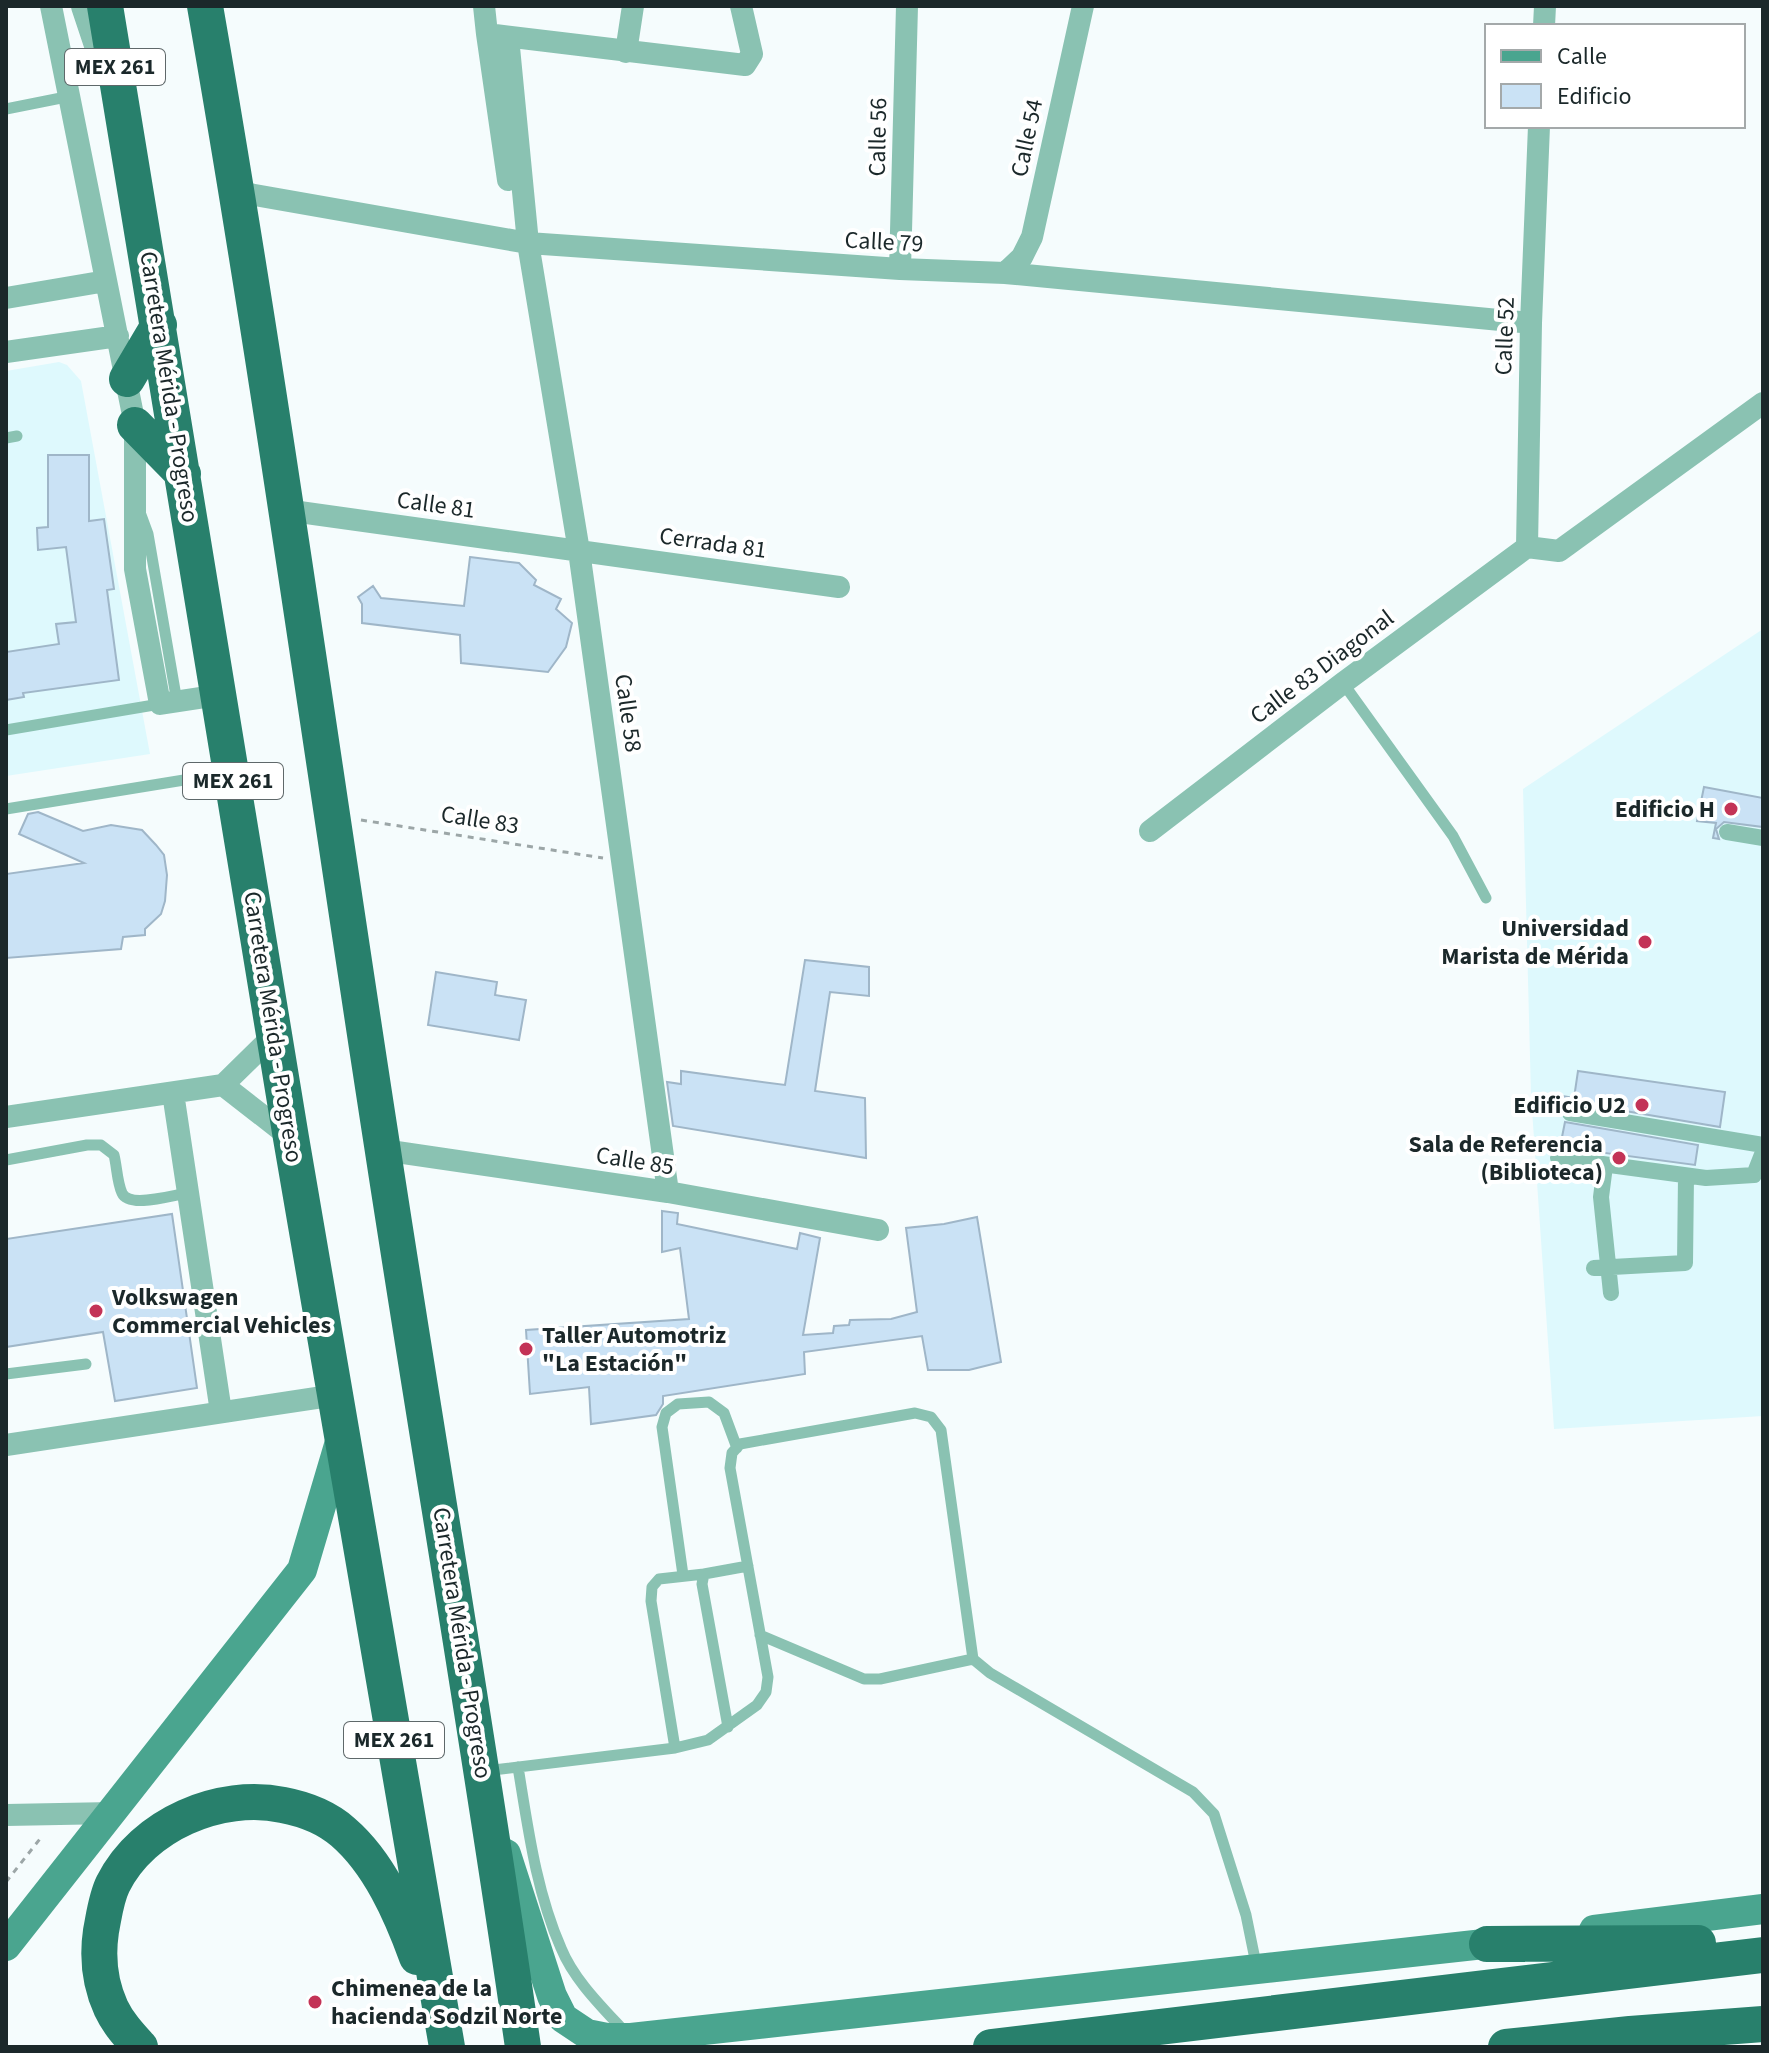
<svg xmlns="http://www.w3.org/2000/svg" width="1769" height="2053" font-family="'Source Sans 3',sans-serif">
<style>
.built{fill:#def9fd}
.building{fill:#cae2f5;stroke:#9fb6c8;stroke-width:2}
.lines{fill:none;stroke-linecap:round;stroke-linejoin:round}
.path{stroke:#9ca6a7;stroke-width:3;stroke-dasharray:6 6;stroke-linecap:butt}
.service{stroke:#8ac2b2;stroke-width:11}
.pedestrian{stroke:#8ac2b2;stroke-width:16}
.minor{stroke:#8ac2b2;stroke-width:22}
.tertiary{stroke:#8ac2b2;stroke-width:28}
.secondary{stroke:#4aa58f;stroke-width:30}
.trunk{stroke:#28806c;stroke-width:36}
.poi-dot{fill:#c33356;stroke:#fff;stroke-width:3}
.labels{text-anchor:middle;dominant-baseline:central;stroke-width:8;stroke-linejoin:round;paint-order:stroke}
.shield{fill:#fff;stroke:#5f686a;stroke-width:2}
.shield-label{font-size:22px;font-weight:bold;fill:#1b282a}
.street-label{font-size:24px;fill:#1b282a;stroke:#fff}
.poi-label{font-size:24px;font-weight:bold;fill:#1b282a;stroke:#fff;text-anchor:end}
</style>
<rect width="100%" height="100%" fill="#f5fcfd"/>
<!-- built -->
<path class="built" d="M59,362L67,365L81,381L150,754L6,776V371Z
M1763,629V1416L1554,1429L1531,1095L1523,789Z"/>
<!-- building -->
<path class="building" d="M48,455H89V521L104,519L114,589L107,590L119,680L23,693L24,697L6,700V652L59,644L56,624L76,622L66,547L38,550L37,528L48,527Z
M470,557L519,563L536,580L534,585L561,599L556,609L572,623L566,647L548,672L461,663L460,635L362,623V604L358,597L373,586L381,598L464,606Z
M1704,787L1763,798V827L1724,822L1716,829L1719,839L1713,838L1716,823L1697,821Z
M38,812L83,831L111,825L142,830L156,845L164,855L167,875L165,901L161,914L145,929V935L123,937L121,949L6,958V874L84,863L19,834L28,814Z
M805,960L869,967V996L830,992L815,1091L865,1098L866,1158L673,1126L667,1082L681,1084V1071L785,1085Z
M436,972L497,982L495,995L526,1000L519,1040L428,1025Z
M1578,1071L1725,1092L1720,1127L1572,1102L1565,1103L1560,1109L1562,1096L1574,1098Z
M1565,1122L1698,1145L1695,1165L1560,1147Z
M662,1211L678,1213L677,1224L797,1249L800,1233L820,1238L803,1335L833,1333L834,1326L849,1325L850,1320L891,1319L917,1312L906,1228L944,1224L977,1217L1001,1362L969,1370H928L922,1336L804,1352L805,1374L663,1396V1404L656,1415L591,1424L589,1387L530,1394L526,1330L689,1319L680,1248L662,1252Z
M172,1214L197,1388L115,1401L103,1332L6,1347V1239Z"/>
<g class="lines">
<!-- path -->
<path class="path" d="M361,820L603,858
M6,1882L43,1835"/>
<!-- service -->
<path class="service" d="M6,109L71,96
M6,438L17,436
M141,515L148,534L177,702
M1343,683L1453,836L1486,898
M6,730L160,704
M6,809L227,773
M6,1160L87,1145H101L114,1155C117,1167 117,1182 122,1193C129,1209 173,1195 188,1193
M6,1374L86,1364
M683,1575L662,1427L666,1413L678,1404L709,1402L724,1413L737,1448
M760,1635L864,1679H880L973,1659
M728,1727L702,1584L704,1574L748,1566
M675,1748L651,1601L652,1587L659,1579L704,1574
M518,1767C528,1828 536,1891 561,1948C574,1980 602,2007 625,2032
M485,1771L675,1748L708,1740L757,1705L766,1692L768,1677L730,1468L732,1453L740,1444L915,1413L931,1417L941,1430L973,1659L990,1673L1193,1792L1214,1814L1246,1915L1257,1969"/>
<!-- pedestrian -->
<path class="pedestrian" d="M1727,832L1763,838
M1570,1113L1763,1145
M1558,1158L1706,1178L1754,1175L1763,1152
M1605,1166L1601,1197L1611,1293
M1594,1268L1685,1263L1686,1176"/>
<!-- minor -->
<path class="minor" d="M51,6L135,425V569L160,704L219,695
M484,6L487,34L745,65L752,54L741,6
M1544,26L1545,6
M487,34L508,180
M508,37L528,243L579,551L668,1192
M626,52L633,6
M238,192L528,243L900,269L1005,273L1531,323
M900,269L907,6
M1005,273L1022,257L1032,237L1083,6
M6,298L106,281
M6,352L118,336
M285,510L839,587
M1527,547L1531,323L1539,126
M1527,547L1559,551L1763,403
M1150,831L1343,683L1527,547
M223,1085L291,1138
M173,1093L221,1412
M6,1117L223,1085L274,1035
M383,1150L668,1192L878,1230
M6,1445L336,1395
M6,1815L113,1813"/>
<!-- tertiary -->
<path class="tertiary" d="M85,6L101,54"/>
<!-- secondary -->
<path class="secondary" d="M506,1854L552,1996L563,2018L587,2034L607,2038H631L1511,1941
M1594,1930L1763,1909
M6,1946L302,1570L342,1435"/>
<!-- trunk -->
<path class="trunk" d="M105,6L291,1138L447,2047
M205,6C271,384 323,765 382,1145C428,1446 480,1746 523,2047
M127,379L159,325
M135,425L183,474
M1487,1944L1698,1943
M140,2047C129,2035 118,2023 111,2008C100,1984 97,1958 101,1931C104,1916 106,1898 113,1884C143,1824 220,1792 283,1805C304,1809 327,1818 343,1832C379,1863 401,1913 417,1957
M991,2047L1763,1955
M1506,2047L1630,2034L1763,2024"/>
</g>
<!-- markers -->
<g class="poi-dot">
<circle cx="1731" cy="809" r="8"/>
<circle cx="1645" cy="942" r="8"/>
<circle cx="1642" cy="1105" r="8"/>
<circle cx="1619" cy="1158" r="8"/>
<circle cx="96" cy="1311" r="8"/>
<circle cx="526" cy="1349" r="8"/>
<circle cx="315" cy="2002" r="8"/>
</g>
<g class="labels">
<!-- shield labels -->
<g class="shield">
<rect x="65" y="49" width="100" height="36" rx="6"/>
<rect x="183" y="763" width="100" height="36" rx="6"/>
<rect x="344" y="1722" width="100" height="36" rx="6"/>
</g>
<g class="shield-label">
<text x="115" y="67">MEX 261</text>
<text x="233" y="781">MEX 261</text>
<text x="394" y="1740">MEX 261</text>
</g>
<!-- street labels -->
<g class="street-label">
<text transform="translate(878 137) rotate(-89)">Calle 56</text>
<text transform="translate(1027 138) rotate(-78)">Calle 54</text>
<text transform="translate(884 242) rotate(3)">Calle 79</text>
<text transform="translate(1505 336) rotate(-88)">Calle 52</text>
<text transform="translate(169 387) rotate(81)">Carretera Mérida - Progreso</text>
<text transform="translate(436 505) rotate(8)">Calle 81</text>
<text transform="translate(713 543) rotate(8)">Cerrada 81</text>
<text transform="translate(1322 667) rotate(-37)">Calle 83 Diagonal</text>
<text transform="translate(628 713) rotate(82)">Calle 58</text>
<text transform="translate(480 820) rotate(9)">Calle 83</text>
<text transform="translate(273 1027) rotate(81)">Carretera Mérida - Progreso</text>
<text transform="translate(635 1161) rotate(9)">Calle 85</text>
<text transform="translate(462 1643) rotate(81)">Carretera Mérida - Progreso</text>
</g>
<!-- poi labels -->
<g class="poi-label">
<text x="1715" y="809">Edificio H</text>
<text x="1629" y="928">Universidad<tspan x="1629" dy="28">Marista de Mérida</tspan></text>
<text x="1626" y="1105">Edificio U2</text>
<text x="1603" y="1144">Sala de Referencia<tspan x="1603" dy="28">(Biblioteca)</tspan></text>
<text x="112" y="1297" text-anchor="start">Volkswagen<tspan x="112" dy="28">Commercial Vehicles</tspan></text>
<text x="542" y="1335" text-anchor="start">Taller Automotriz<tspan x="542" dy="28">"La Estación"</tspan></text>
<text x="331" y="1988" text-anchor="start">Chimenea de la<tspan x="331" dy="28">hacienda Sodzil Norte</tspan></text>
</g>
</g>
<!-- border -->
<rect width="1769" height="2053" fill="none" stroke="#1b282a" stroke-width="16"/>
<!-- legend -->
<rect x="1485" y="24" width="260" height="104" fill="#ffffff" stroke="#a4a9aa" stroke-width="2"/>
<rect x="1501" y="50" width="40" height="12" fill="#4aa58f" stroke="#a4a9aa" stroke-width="2"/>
<text x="1557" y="64" font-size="24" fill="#1b282a">Calle</text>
<rect x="1501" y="84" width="40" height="24" fill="#cae2f5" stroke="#a4a9aa" stroke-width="2"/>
<text x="1557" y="104" font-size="24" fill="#1b282a">Edificio</text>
</svg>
